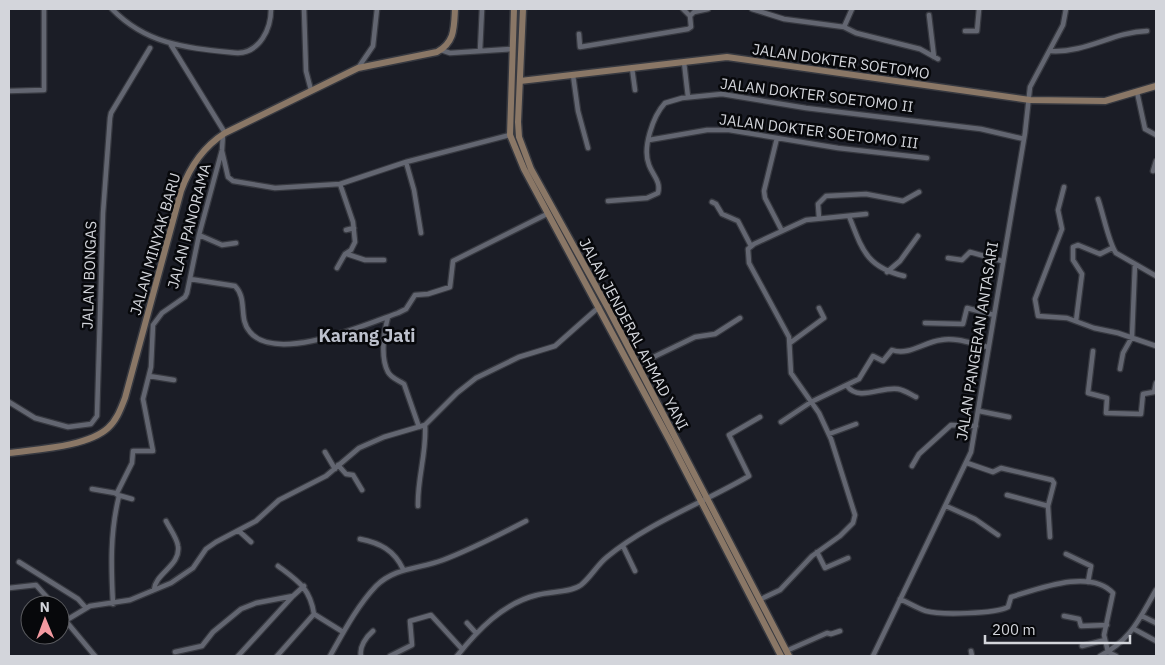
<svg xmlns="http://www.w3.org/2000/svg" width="1165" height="665" font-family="'IBM Plex Sans',sans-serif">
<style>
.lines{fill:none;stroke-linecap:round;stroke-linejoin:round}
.street-casing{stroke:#373940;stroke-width:7}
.secondary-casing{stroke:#373940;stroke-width:9}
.street{stroke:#636671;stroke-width:4.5}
.secondary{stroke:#8a7766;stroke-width:6}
.labels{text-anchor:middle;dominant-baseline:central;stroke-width:5;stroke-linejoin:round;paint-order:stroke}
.street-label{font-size:15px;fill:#d3d5db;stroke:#07080b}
.quarter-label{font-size:18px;font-weight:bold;fill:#bdc1cd;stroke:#07080b}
</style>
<rect width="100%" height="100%" fill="#1b1d26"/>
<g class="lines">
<defs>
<path id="street" d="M112,9C148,46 189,48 238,53C260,52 271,29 271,9
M304,9L306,71L311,90
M683,9L690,16
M752,9L784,19L844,27L852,9
M929,15L934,57
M690,16L694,12L708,9
M844,27L856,33L920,49L938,59
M965,31H977L979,9
M579,34L580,47L688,29L691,27L690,16
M171,45L225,133
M441,50L450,53L512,49
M480,51L482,9
M1051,51C1086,53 1113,32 1147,31
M684,62L688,97
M358,68L373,46L377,9
M632,68L635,90
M573,75L578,111L588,148
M9,91L44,90V9
M1137,92L1145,129L1156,135
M777,138L764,191L765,198L782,231
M649,140L707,130H729L838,148L927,158
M222,151L228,177L233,181L275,188L340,184L406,162L510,135
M406,162L414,190L421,233
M1153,171L1156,161
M1064,187L1058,210L1062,229L1035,299L1038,316L1067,318L1094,328L1118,333L1156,346
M1098,199C1103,213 1109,244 1116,253L1156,276
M608,201L647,198L658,193C661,181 653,176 649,165C642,148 653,116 665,103L682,98L722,94L806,108L981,129L1024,139
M712,202L716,204L722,214L738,221L751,246
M849,216C862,249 866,267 904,276
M819,218L818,204L826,196L866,194L903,201L919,192
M346,230L354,228
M199,235L222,245L236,243
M347,254L365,260H384
M948,258L962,260L970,252L1002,261
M337,268L345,254L351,250L355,242L353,222L340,184
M887,272L900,261L918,236
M190,279L235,286C248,299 238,319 250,332C276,364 367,324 398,313L406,309L415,295L428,294L450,287L453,261L547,214
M388,317C384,332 380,357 388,372C391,378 398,380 404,384L419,427
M1076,321L1082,274L1073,260V247L1078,245L1100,254L1112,248
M925,323L963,324L967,308L994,315
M790,343L824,318L819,308
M1093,351L1088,393L1107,398L1106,413L1141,414L1143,394L1154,392L1156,383
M637,365L695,337L715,334L740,318
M1120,369L1123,353L1132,337L1135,264
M149,376L174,380
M847,386C859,402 882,386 898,389C904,390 910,394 916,397
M9,402L35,418L68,427L91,424L97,416L103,213L110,118L111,113L150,48
M979,411L1009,417
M781,422L811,402L859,379L873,356L883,361L892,350C909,356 924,342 941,340C956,337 973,344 988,347
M829,434L856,424
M325,452L335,469
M967,463L993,472L1001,468L1052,480L1054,483L1048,506L1050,537
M338,465L346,474L353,475L362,490
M912,466L919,454L951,425L976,426
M92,489L115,493L119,496C110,532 111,567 113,604
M117,493L132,463L133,451H153L143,399L151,367L153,325L162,313L185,297L187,293L199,235L222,150L223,134
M118,495L132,499
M1007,495L1048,506
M418,506C417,479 427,452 425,425
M946,506L975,519L998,535
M239,531L251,542
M360,539C380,543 394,550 403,569
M623,546L635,571
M817,552L825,568L848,558
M1066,554L1091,566L1088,582
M19,562L78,599L86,608
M278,566C298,581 310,588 314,614L343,632
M9,588L36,585L54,605
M154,590C155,573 181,566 178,546C177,538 170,529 166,521
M900,599C909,603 917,608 926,611C940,615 995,614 1008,607L1011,597C1038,589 1090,568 1113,593L1104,635L1108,652
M759,600L780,590L812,556L840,536L853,523L855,515L831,439L819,413L791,373L789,337L749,263L748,249L754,244L806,220L866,214
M60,614L95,656
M1064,616L1079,619L1081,626L1107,625
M1142,616L1156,623
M65,621L90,606L130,600L171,583L193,568L206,549L216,542L256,521L279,500L326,476L359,448L384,437L425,425L457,393L476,378L519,357L555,346L599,307
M467,623L476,633
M1134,629L1156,641
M1082,646L1105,640
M786,651L827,633L831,634L840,631
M971,651L972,656
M175,652L202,646L213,632L241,609L256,603L293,596
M1108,652L1116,656
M238,656L293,596L304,586
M277,656L314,614
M330,656C343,633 357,606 376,586C395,567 420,569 443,560C472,549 499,535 526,521
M361,656C359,647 366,637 373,631
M390,656L412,645L410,621L431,615L462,649
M457,656C477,631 503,603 537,595C550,591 570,593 581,585C591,577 597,565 607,557C648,523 703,503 749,476L729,435L760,417
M873,656L971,452L1025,133L1030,87L1063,25L1066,9
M1100,656C1132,639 1139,619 1156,590"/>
<path id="secondary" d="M514,9L510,135L524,169L670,441L781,656
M523,9L518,122L519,137L531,169L609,310L789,656
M520,81L727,57L1030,100L1105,101L1156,86
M9,453C37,449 87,447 108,428C117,420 121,408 125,398L181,191C190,166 203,147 225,133L358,68L437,52C455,42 454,28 455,9"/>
</defs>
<!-- street casing -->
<use href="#street" class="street-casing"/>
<!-- secondary casing -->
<use href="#secondary" class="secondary-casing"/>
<!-- street -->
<use href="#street" class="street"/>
<!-- secondary -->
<use href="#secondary" class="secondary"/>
</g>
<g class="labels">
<!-- street labels -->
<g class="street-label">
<text transform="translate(841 61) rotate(8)">JALAN DOKTER SOETOMO</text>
<text transform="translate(817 95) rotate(7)">JALAN DOKTER SOETOMO II</text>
<text transform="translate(819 131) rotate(7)">JALAN DOKTER SOETOMO III</text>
<text transform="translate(189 226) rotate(-75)">JALAN PANORAMA</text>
<text transform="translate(155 244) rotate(-74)">JALAN MINYAK BARU</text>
<text transform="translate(89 275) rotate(-88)">JALAN BONGAS</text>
<text transform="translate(634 334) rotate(62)">JALAN JENDERAL AHMAD YANI</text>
<text transform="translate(977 341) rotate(-81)">JALAN PANGERAN ANTASARI</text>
</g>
<!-- quarter labels -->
<g class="quarter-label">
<text x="367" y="335">Karang Jati</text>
</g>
</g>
<!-- border -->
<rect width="1165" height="665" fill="none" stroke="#d3d5db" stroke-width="20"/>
<!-- north arrow -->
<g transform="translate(45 620) rotate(359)"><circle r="24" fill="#07080b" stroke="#595a5e"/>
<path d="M0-4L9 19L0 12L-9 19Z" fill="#f49aa1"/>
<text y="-8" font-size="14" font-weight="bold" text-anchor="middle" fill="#d3d5db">N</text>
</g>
<!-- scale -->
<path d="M985 635v8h145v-8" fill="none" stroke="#d3d5db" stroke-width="2.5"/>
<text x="992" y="635" font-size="15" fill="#d3d5db" stroke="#07080b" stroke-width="4" paint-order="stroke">200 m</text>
</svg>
